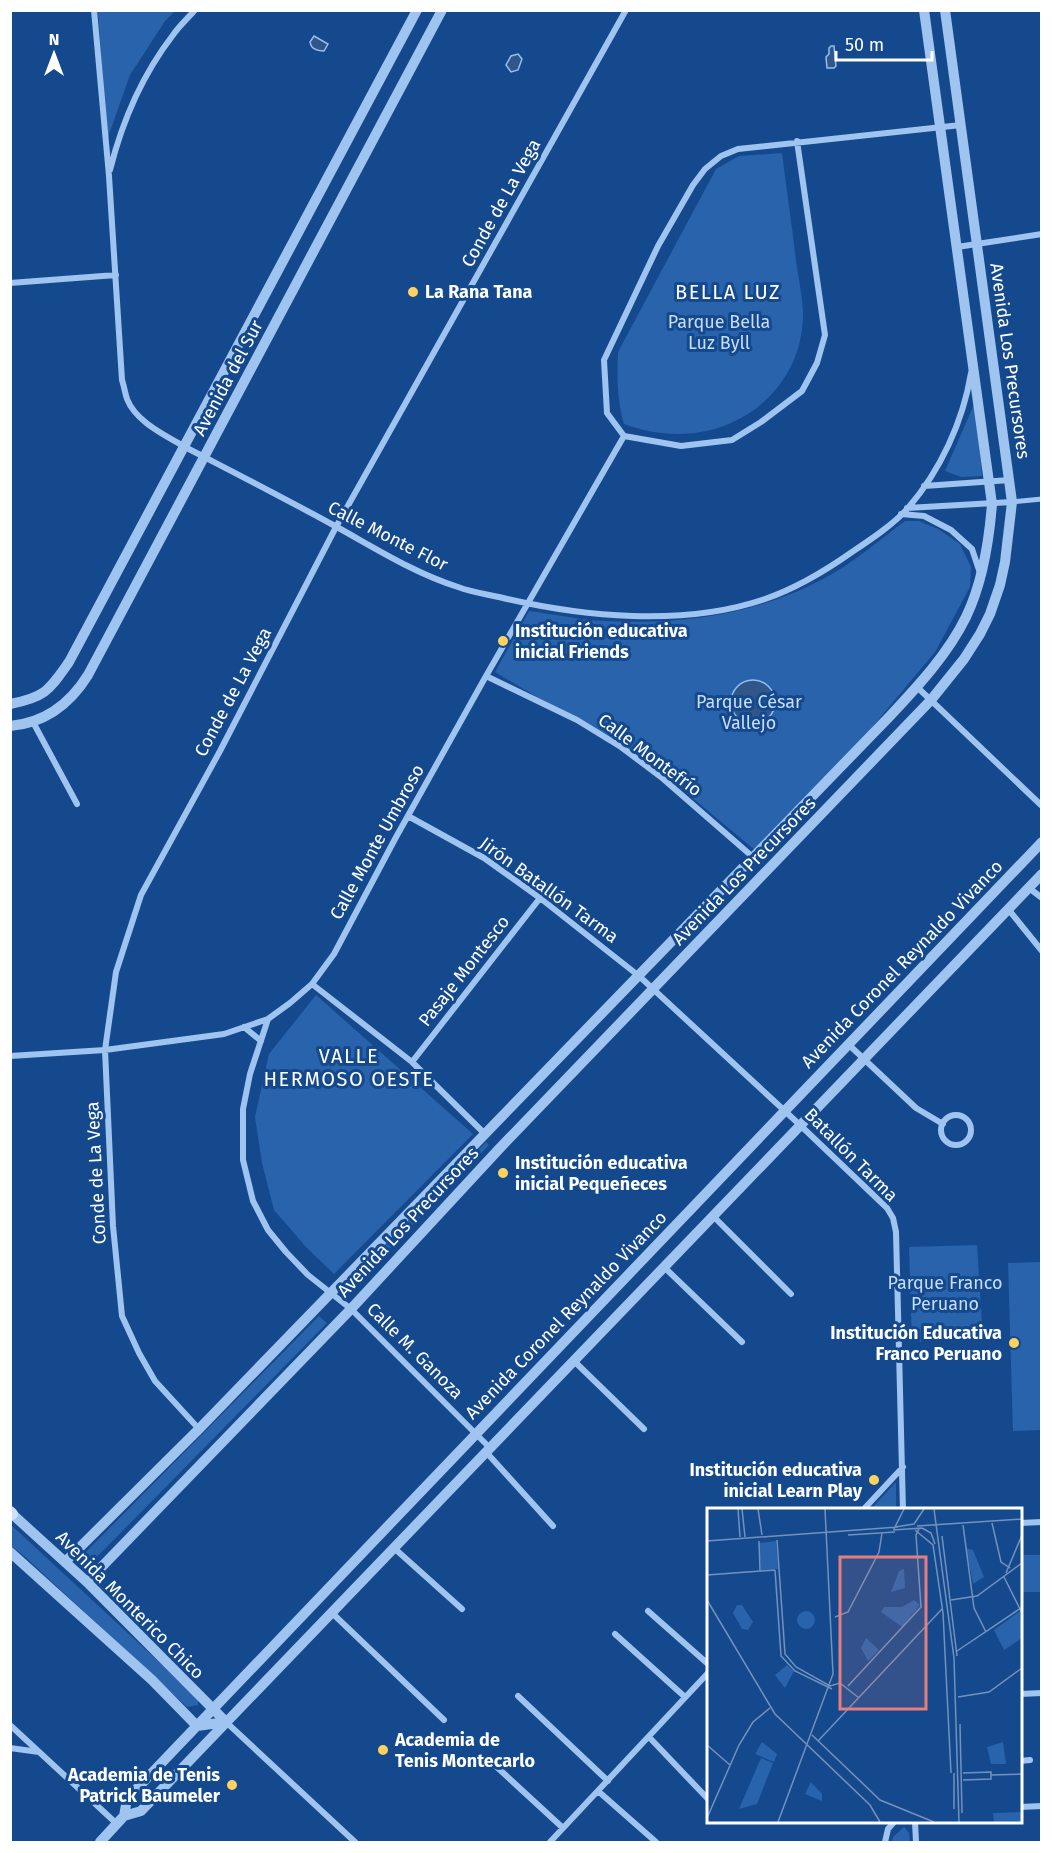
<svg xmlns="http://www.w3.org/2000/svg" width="1052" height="1853" font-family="'Fira Sans',sans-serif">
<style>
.green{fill:#2863ac}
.water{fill:#315789;stroke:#92bff3;stroke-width:1.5}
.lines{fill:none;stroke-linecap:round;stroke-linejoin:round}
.pedestrian{stroke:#a0c4f0;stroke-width:5}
.minor{stroke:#a0c4f0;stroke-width:6}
.tertiary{stroke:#a0c4f0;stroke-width:10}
.secondary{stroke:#cee1fb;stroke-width:12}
.poi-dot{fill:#ffd15f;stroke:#15498e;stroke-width:2}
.labels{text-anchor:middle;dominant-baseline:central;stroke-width:6;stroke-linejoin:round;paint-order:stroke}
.street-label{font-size:18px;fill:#fff;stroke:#15498e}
.poi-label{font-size:18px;font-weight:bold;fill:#fff;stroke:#15498e;text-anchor:start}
.park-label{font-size:18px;fill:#c7defb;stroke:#15498e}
.neighbourhood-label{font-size:20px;letter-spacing:1.5px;fill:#fff;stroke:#15498e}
.inset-road{fill:none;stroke:#7392bb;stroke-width:1.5}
.view{fill:#e67e7e;fill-opacity:0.15;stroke:#e67e7e;stroke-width:3}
.inset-edge{fill:none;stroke:#fff;stroke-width:3}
</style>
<rect width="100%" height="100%" fill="#15498e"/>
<!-- green -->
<path class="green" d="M98,11H175L165,21L130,75L107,140Z
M782,153C786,186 791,219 795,252C797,272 802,292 803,311C804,361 776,403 731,423C697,438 659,437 624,424C617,400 617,377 618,352L716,169L739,156Z
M976,400L982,476L961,477L945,471Z
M905,521H919L938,529L960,544L971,567L970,587L935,652L853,750L755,850L655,767L495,672L529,611C554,614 580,620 606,621C682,625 755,615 823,579C852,564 878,541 905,521Z
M316,995L473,1134L334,1274L306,1247L274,1210L262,1163L255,1117L269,1054Z
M486,1142L489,1145L354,1286L349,1280Z
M977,1245L983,1340L912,1342L909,1247Z
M1041,1262V1430L1013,1431L1008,1263Z
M319,1316L327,1323L87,1567L79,1559Z
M896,1482V1509H871Z
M10,1524L198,1698V1705L187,1707L23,1555L11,1546Z
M1020,1555H1041V1592H1021Z
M904,1827L909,1833L910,1842H892L893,1837Z"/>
<!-- water -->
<path class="water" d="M314,36L328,44L324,51C318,51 311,49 310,42Z
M831,46H834L836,66L834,68H827L826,57L829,54V48Z
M518,54L522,59L518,70L511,72L506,65L511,56Z
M731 702a22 22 0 1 1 44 0a22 22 0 1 1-44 0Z"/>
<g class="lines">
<!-- pedestrian -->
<path class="pedestrian" d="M1012,502L1042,499"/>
<!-- minor -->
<path class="minor" d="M94,10L109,176L122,380C124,386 125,393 127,399C136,422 165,435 185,447C235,473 286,499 335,526C375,548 414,573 458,587C471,592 485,594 499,597C582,617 683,627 765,599C797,588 825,571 852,552C870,540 894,524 908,508C940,471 963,422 971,373
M797,141L825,335L817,363L802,391L761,422L732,440L681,446L624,436L607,413L604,360L658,246L693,185L705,169L721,156L738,149L961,125
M110,170C122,122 143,74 173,35C179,26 188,18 195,10
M957,247L1042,234
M10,283L116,275
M924,486L1010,480
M907,508L1012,502
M901,514L924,516L951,530L972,549L980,573
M486,676L577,720L621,747L661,777L754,858
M917,687L1042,806
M33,722L77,804
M408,816L484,858L540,898L639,976L800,1125L887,1208L893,1218L896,1232L903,1510
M1029,888L1042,898
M1008,909L1042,951
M312,984L412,1062L485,1134
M268,1019L250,1074L243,1109V1160L253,1201L268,1230L286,1252L308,1275L351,1309L490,1448
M244,1027L261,1041
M848,1044L916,1108L943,1124
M10,1056L105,1050L224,1034L268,1019L290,1003L312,984L334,954L395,839L486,676L624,436
M412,1062L540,898
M941 1130a15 15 0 1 1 30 0a15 15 0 1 1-30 0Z
M713,1216L791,1294
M664,1267L742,1342
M574,1361L644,1429
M199,1429L155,1381L139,1353L122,1316L113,1226L105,1050L116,972L141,895L220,751L336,527L626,10
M486,1452L553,1526
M863,1510L903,1467
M1020,1523L1042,1522
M394,1548L462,1609
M648,1611L708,1664
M331,1612L444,1720
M615,1634L685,1697
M1020,1694L1042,1693
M518,1696L608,1781
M226,1722L355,1842
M10,1725L117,1824
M649,1737L708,1799
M10,1748L39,1752
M487,1758L563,1828
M1020,1761L1030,1760
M598,1791L656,1842
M1020,1807L1042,1806
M915,1822L916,1842
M550,1842L708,1673
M885,1842L888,1829L894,1822"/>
<!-- tertiary -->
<path class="tertiary" d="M10,704C46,697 49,690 69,662L417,10
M10,726C45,723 70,704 88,675L442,10
M10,1512L87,1582L226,1722
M10,1552L152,1680L197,1726L226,1722
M65,1562L199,1429L890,716C918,686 948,654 966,617C983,582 989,542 992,504L924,10
M87,1582L351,1309L499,1149L931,700L964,659L980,634L990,614L1000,585L1005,562L1012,502L945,10
M124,1816L127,1799L1042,842
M100,1842L124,1816L141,1811L1042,874"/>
<!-- secondary -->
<path class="secondary" d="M10,1512L12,1514"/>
</g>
<!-- markers -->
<g class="poi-dot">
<circle cx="413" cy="292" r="6"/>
<circle cx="503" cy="641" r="6"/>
<circle cx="503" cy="1173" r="6"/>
<circle cx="1014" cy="1343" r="6"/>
<circle cx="874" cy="1480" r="6"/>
<circle cx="383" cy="1750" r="6"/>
<circle cx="232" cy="1785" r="6"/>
</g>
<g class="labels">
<!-- street labels -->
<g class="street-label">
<text transform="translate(501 203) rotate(-61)">Conde de La Vega</text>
<text transform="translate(1010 361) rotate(82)">Avenida Los Precursores</text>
<text transform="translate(228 378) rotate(-62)">Avenida del Sur</text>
<text transform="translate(388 536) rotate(27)">Calle Monte Flor</text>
<text transform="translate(233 692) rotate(-62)">Conde de La Vega</text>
<text transform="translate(650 755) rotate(37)">Calle Montefrío</text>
<text transform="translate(377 842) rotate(-61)">Calle Monte Umbroso</text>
<text transform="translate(744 871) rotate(-46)">Avenida Los Precursores</text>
<text transform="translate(549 890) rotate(36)">Jirón Batallón Tarma</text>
<text transform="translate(902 964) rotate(-46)">Avenida Coronel Reynaldo Vivanco</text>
<text transform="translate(464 971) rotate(-52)">Pasaje Montesco</text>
<text transform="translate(851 1155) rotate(45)">Batallón Tarma</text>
<text transform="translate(96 1173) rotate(-93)">Conde de La Vega</text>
<text transform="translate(408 1222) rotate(-47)">Avenida Los Precursores</text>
<text transform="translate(566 1315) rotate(-46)">Avenida Coronel Reynaldo Vivanco</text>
<text transform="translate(415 1351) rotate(45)">Calle M. Ganoza</text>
<text transform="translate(130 1605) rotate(45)">Avenida Monterico Chico</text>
</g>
<!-- poi labels -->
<g class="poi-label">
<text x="425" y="292">La Rana Tana</text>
<text x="515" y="631">Institución educativa<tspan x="515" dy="21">inicial Friends</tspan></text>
<text x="515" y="1163">Institución educativa<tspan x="515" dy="21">inicial Pequeñeces</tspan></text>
<text x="1002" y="1333" text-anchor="end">Institución Educativa<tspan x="1002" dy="21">Franco Peruano</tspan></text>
<text x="862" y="1470" text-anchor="end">Institución educativa<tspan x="862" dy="21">inicial Learn Play</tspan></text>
<text x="395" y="1740">Academia de<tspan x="395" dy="21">Tenis Montecarlo</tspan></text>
<text x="220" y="1775" text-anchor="end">Academia de Tenis<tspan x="220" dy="21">Patrick Baumeler</tspan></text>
</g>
<!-- park labels -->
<g class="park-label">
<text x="719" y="322">Parque Bella<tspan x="719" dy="21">Luz Byll</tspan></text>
<text x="749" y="702">Parque César<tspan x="749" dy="21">Vallejo</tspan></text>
<text x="945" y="1283">Parque Franco<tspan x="945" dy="21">Peruano</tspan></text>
</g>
<!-- neighbourhood labels -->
<g class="neighbourhood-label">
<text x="728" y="292">BELLA LUZ</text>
<text x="349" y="1056">VALLE<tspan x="349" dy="23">HERMOSO OESTE</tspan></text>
</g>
</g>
<!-- overview -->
<g transform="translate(707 1508)">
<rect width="315" height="315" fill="#15498e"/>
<path d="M69,33L71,61L54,62L52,35ZM259,40L266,42L277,69L266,76ZM197,61L198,80L184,84L192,63ZM207,92L213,97L195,119L174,104L177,99H195ZM30,97H35L46,114L41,122L35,121L26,105ZM313,103L315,130L297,142L287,122ZM90 112a9 9 0 1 1 18 0a9 9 0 1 1-18 0ZM159,130L172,142L161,153L154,140ZM80,157L87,163L78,180L68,167ZM55,234L70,246L67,254L48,246ZM296,234L299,256H284L280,239ZM54,250L66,255L50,296L32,301ZM104,274L115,286V293L98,286ZM315,304V314H287L286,305Z" fill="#2863ac"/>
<path class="inset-road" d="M31,1L33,29M35,1L38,29M51,1L55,27M227,1L247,150L252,314M285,15L294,54L303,60M256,17L267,100L279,124M210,18L315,11M188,19L207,16L217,1M215,20L224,25L228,36M187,21L197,1M186,22L215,20M208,22L226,37L236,105L244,265M141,27L188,24M235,28L250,148M70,32L78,146L89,159L123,178L133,175L152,190M0,33L191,19M52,33L53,63M68,62L74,148L88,163L125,181M299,65L315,27M0,67L68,62M297,69L315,105M0,92L68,206L163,297L173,314M244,92L270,88L315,55M128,109L141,104L172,44L175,25M250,143L314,100M141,178L214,99L209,27L212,21M251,189L282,184L315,160M253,216L255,305M105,227L173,292L227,314M111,233L235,101M0,237L23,257M256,265L284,264V271L256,272M284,267L315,266M247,301V265M0,310L32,237L46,214L63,200M71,314L126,166L118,1"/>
<path class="view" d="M133,49H219V201H133Z"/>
<rect width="315" height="315" class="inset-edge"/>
</g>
<!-- border -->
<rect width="1052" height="1853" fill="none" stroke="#ffffff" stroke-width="24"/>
<!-- north arrow -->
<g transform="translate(54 54)" stroke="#15498e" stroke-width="4.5" paint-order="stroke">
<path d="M0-4.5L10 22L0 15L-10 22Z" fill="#ffffff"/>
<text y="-9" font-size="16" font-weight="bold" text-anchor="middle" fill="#ffffff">N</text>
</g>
<!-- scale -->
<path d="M836 51v9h96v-9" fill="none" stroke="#ffffff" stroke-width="3"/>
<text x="845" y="51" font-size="18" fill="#ffffff" stroke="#15498e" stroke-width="4.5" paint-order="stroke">50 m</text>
</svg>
